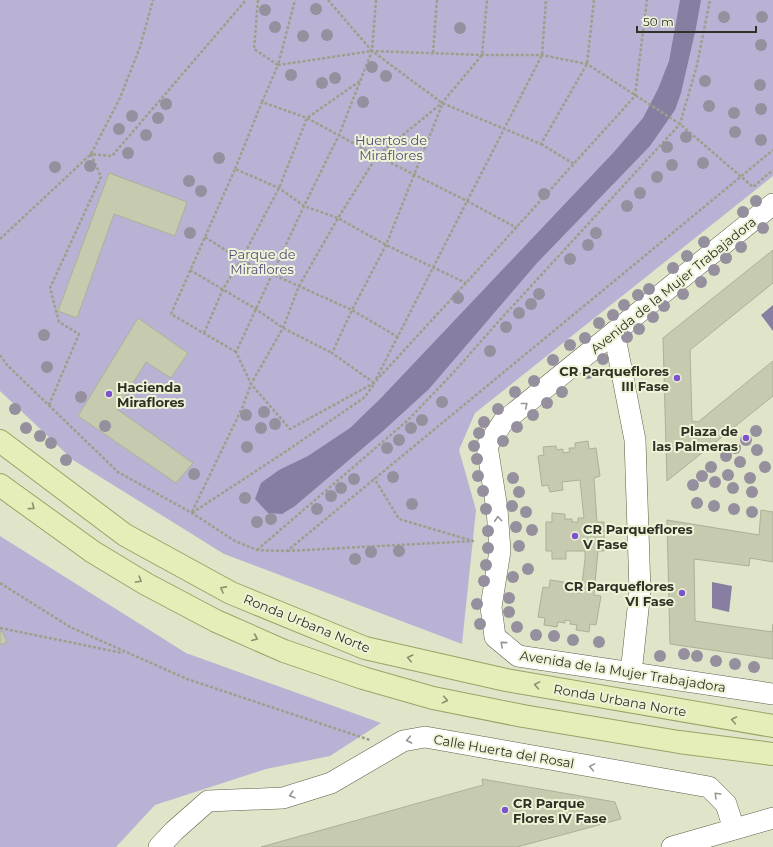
<svg xmlns="http://www.w3.org/2000/svg" width="773" height="847" font-family="Montserrat,sans-serif">
<style>
.green{fill:#bab2d4}
.water{fill:#877ea1}
.building{fill:#c6cbaf;stroke:#acb196}
.lines{fill:none;stroke-linecap:round;stroke-linejoin:round}
.minor-casing{stroke:#5b5f46;stroke-width:22}
.major-casing{stroke:#9aa366;stroke-width:24}
.path{stroke:#9c9f8a;stroke-width:2.5;stroke-dasharray:3 2;stroke-linecap:butt}
.minor{stroke:#fff;stroke-width:21}
.major{stroke:#e5edb8;stroke-width:22}
.tree{fill:#958f9e}
.oneway{stroke:#979892}
.oneway2{stroke:#8a8f6f}
.poi-dot{fill:#7d53cc;stroke:#edf3d6;stroke-width:1.5}
.labels{text-anchor:middle;dominant-baseline:central;stroke-width:4;stroke-linejoin:round;paint-order:stroke}
.park-label{font-size:13px;fill:#57487b;stroke:#edf3d6}
.street-label{font-size:13px;fill:#2f3126;stroke:#edf3d6}
.poi-label{font-size:13px;font-weight:bold;fill:#2f3126;stroke:#edf3d6;text-anchor:end}
</style>
<rect width="100%" height="100%" fill="#e0e5c9"/>
<!-- green -->
<path class="green" d="M0,0H773V176L475,413L459,450L476,510L462,644L224,554L73,460L0,391Z
M0,536L186,653L381,723L330,756L266,769L155,805L116,847H0Z"/>
<!-- water -->
<path class="water" d="M680,0H701L696,28L681,93L675,110L650,146L537,263L429,389L383,431L295,506L282,514L268,513L255,499L261,483L279,470L308,456L350,428L381,398L614,152L643,118L658,89L669,61Z
M773,305V331L761,315Z
M712,582L732,586L729,612L712,608Z"/>
<!-- building -->
<path class="building" d="M109,173L187,202L175,236L114,214L77,318L58,311Z
M773,250V283L690,350L692,421L698,422L773,361V396L667,481L663,338Z
M138,318L188,353L171,378L146,362L117,409L193,463L176,483L78,416Z
M588,441L589,449L596,448L600,476L594,478L597,522H604V551H598L594,595L601,596L596,625L590,624L589,632L576,630L577,625L570,624L571,621L565,620V623L558,622L557,627L544,625L545,618L538,617L543,587L549,588L550,580L564,582L563,590L581,593L585,559V551H566V559H552V551H546V522H552V513L565,514V519H572V522H578V518H584L580,480L562,482L563,490L550,492L548,485L542,486L538,456L544,455L543,447L556,446L557,450L563,449V453L570,452L569,448H575V443Z
M761,510L773,512V562L750,558L749,566L694,559L695,621L772,632L773,624V659L670,644L667,520L759,535Z
M2,631L7,642L0,645V632Z
M482,779L615,802L621,819L517,847H261L483,785Z"/>
<g class="lines">
<defs>
<path id="minor" d="M773,204L503,422L487,446L497,509L500,551L491,607L495,637L518,656L773,694
M614,332L635,440L640,591L631,673
M159,847L174,831L208,801L283,798L331,783L403,741L425,737L709,787L726,804L734,829
M672,847L773,818"/>
<path id="major" d="M0,441L125,535L231,593L365,648L506,680L773,726
M0,485L93,552L146,584L216,621L284,651L363,678L433,698L523,716L679,742L773,754"/>
</defs>
<!-- minor casing -->
<use href="#minor" class="minor-casing"/>
<!-- major casing -->
<use href="#major" class="major-casing"/>
<!-- path -->
<path class="path" d="M258,0L254,49L278,65L295,0
M376,0L372,51L482,55H542L587,64L680,124L753,187L773,170
M594,0L587,64L541,144L442,103L372,51L339,135L304,206L236,352L251,384L290,429L374,383L466,283L635,96L647,0
M433,53L437,0
M262,102L278,65L372,51L328,0
M541,144L574,164
M235,169L262,102L307,118L377,156L467,201L517,228
M205,237L241,260L352,310L398,337
M0,239L91,154L120,98L140,47L153,0
M190,270L256,309L283,328L332,353
M204,333L223,289L241,260L279,188L307,118L360,81
M236,352L171,314L235,169L279,188L304,206L338,218L386,245L466,283
M0,355L7,365L118,472L192,513L235,541L257,550L287,551L773,150
M376,379L542,55L546,0
M374,383L332,353L352,310L386,245L442,105
M49,405L79,334L59,322L50,288L101,177L91,154L112,156L246,0
M192,512L243,406L251,384L283,328L299,286L338,218L377,156L442,103L482,55L487,0
M192,513L285,452L365,397L374,384
M257,550L408,420L453,373L498,322L680,124L697,65L710,0
M287,551L473,541L399,519L374,478
M0,583L70,627L187,679L370,740
M0,628L123,653"/>
<!-- minor -->
<use href="#minor" class="minor"/>
<!-- major -->
<use href="#major" class="major"/>
</g>
<!-- trees -->
<g class="tree">
<circle cx="316" cy="9" r="6"/>
<circle cx="265" cy="10" r="6"/>
<circle cx="724" cy="17" r="6"/>
<circle cx="762" cy="17" r="6"/>
<circle cx="275" cy="27" r="6"/>
<circle cx="460" cy="28" r="6"/>
<circle cx="327" cy="35" r="6"/>
<circle cx="303" cy="36" r="6"/>
<circle cx="761" cy="45" r="6"/>
<circle cx="372" cy="67" r="6"/>
<circle cx="291" cy="75" r="6"/>
<circle cx="386" cy="76" r="6"/>
<circle cx="335" cy="78" r="6"/>
<circle cx="705" cy="81" r="6"/>
<circle cx="322" cy="83" r="6"/>
<circle cx="760" cy="85" r="6"/>
<circle cx="363" cy="102" r="6"/>
<circle cx="166" cy="104" r="6"/>
<circle cx="709" cy="106" r="6"/>
<circle cx="761" cy="109" r="6"/>
<circle cx="734" cy="113" r="6"/>
<circle cx="132" cy="116" r="6"/>
<circle cx="158" cy="118" r="6"/>
<circle cx="119" cy="129" r="6"/>
<circle cx="735" cy="132" r="6"/>
<circle cx="146" cy="135" r="6"/>
<circle cx="686" cy="137" r="6"/>
<circle cx="761" cy="140" r="6"/>
<circle cx="667" cy="147" r="6"/>
<circle cx="128" cy="153" r="6"/>
<circle cx="219" cy="158" r="6"/>
<circle cx="703" cy="163" r="6"/>
<circle cx="672" cy="165" r="6"/>
<circle cx="90" cy="166" r="6"/>
<circle cx="55" cy="167" r="6"/>
<circle cx="657" cy="177" r="6"/>
<circle cx="189" cy="181" r="6"/>
<circle cx="201" cy="191" r="6"/>
<circle cx="640" cy="193" r="6"/>
<circle cx="544" cy="194" r="6"/>
<circle cx="756" cy="201" r="6"/>
<circle cx="627" cy="206" r="6"/>
<circle cx="743" cy="212" r="6"/>
<circle cx="763" cy="228" r="6"/>
<circle cx="190" cy="233" r="6"/>
<circle cx="596" cy="233" r="6"/>
<circle cx="704" cy="242" r="6"/>
<circle cx="588" cy="245" r="6"/>
<circle cx="741" cy="247" r="6"/>
<circle cx="687" cy="256" r="6"/>
<circle cx="726" cy="258" r="6"/>
<circle cx="570" cy="259" r="6"/>
<circle cx="673" cy="268" r="6"/>
<circle cx="714" cy="270" r="6"/>
<circle cx="701" cy="282" r="6"/>
<circle cx="649" cy="289" r="6"/>
<circle cx="539" cy="294" r="6"/>
<circle cx="683" cy="294" r="6"/>
<circle cx="638" cy="295" r="6"/>
<circle cx="458" cy="298" r="6"/>
<circle cx="531" cy="304" r="6"/>
<circle cx="624" cy="305" r="6"/>
<circle cx="664" cy="306" r="6"/>
<circle cx="519" cy="313" r="6"/>
<circle cx="613" cy="315" r="6"/>
<circle cx="653" cy="317" r="6"/>
<circle cx="599" cy="323" r="6"/>
<circle cx="506" cy="327" r="6"/>
<circle cx="639" cy="329" r="6"/>
<circle cx="44" cy="335" r="6"/>
<circle cx="627" cy="337" r="6"/>
<circle cx="585" cy="338" r="6"/>
<circle cx="570" cy="345" r="6"/>
<circle cx="490" cy="351" r="6"/>
<circle cx="603" cy="359" r="6"/>
<circle cx="553" cy="360" r="6"/>
<circle cx="47" cy="367" r="6"/>
<circle cx="588" cy="373" r="6"/>
<circle cx="534" cy="381" r="6"/>
<circle cx="515" cy="392" r="6"/>
<circle cx="562" cy="392" r="6"/>
<circle cx="81" cy="397" r="6"/>
<circle cx="442" cy="402" r="6"/>
<circle cx="547" cy="403" r="6"/>
<circle cx="15" cy="409" r="6"/>
<circle cx="498" cy="409" r="6"/>
<circle cx="264" cy="412" r="6"/>
<circle cx="246" cy="415" r="6"/>
<circle cx="533" cy="415" r="6"/>
<circle cx="422" cy="420" r="6"/>
<circle cx="484" cy="422" r="6"/>
<circle cx="275" cy="424" r="6"/>
<circle cx="105" cy="426" r="6"/>
<circle cx="517" cy="427" r="6"/>
<circle cx="26" cy="428" r="6"/>
<circle cx="261" cy="428" r="6"/>
<circle cx="411" cy="428" r="6"/>
<circle cx="756" cy="431" r="6"/>
<circle cx="479" cy="433" r="6"/>
<circle cx="40" cy="436" r="6"/>
<circle cx="399" cy="440" r="6"/>
<circle cx="746" cy="440" r="6"/>
<circle cx="503" cy="441" r="6"/>
<circle cx="51" cy="443" r="6"/>
<circle cx="474" cy="446" r="6"/>
<circle cx="247" cy="447" r="6"/>
<circle cx="387" cy="448" r="6"/>
<circle cx="735" cy="448" r="6"/>
<circle cx="757" cy="450" r="6"/>
<circle cx="726" cy="456" r="6"/>
<circle cx="477" cy="459" r="6"/>
<circle cx="66" cy="460" r="6"/>
<circle cx="740" cy="462" r="6"/>
<circle cx="711" cy="467" r="6"/>
<circle cx="765" cy="467" r="6"/>
<circle cx="194" cy="474" r="6"/>
<circle cx="728" cy="475" r="6"/>
<circle cx="478" cy="476" r="6"/>
<circle cx="702" cy="476" r="6"/>
<circle cx="393" cy="477" r="6"/>
<circle cx="513" cy="478" r="6"/>
<circle cx="750" cy="478" r="6"/>
<circle cx="354" cy="479" r="6"/>
<circle cx="715" cy="482" r="6"/>
<circle cx="693" cy="485" r="6"/>
<circle cx="341" cy="488" r="6"/>
<circle cx="733" cy="488" r="6"/>
<circle cx="483" cy="491" r="6"/>
<circle cx="519" cy="492" r="6"/>
<circle cx="752" cy="492" r="6"/>
<circle cx="331" cy="496" r="6"/>
<circle cx="245" cy="498" r="6"/>
<circle cx="697" cy="503" r="6"/>
<circle cx="412" cy="504" r="6"/>
<circle cx="512" cy="506" r="6"/>
<circle cx="714" cy="506" r="6"/>
<circle cx="317" cy="509" r="6"/>
<circle cx="486" cy="509" r="6"/>
<circle cx="734" cy="509" r="6"/>
<circle cx="526" cy="512" r="6"/>
<circle cx="752" cy="512" r="6"/>
<circle cx="271" cy="519" r="6"/>
<circle cx="257" cy="522" r="6"/>
<circle cx="516" cy="527" r="6"/>
<circle cx="532" cy="530" r="6"/>
<circle cx="488" cy="531" r="6"/>
<circle cx="519" cy="546" r="6"/>
<circle cx="488" cy="548" r="6"/>
<circle cx="399" cy="551" r="6"/>
<circle cx="371" cy="552" r="6"/>
<circle cx="355" cy="559" r="6"/>
<circle cx="486" cy="565" r="6"/>
<circle cx="528" cy="569" r="6"/>
<circle cx="513" cy="577" r="6"/>
<circle cx="484" cy="581" r="6"/>
<circle cx="509" cy="598" r="6"/>
<circle cx="477" cy="604" r="6"/>
<circle cx="509" cy="612" r="6"/>
<circle cx="480" cy="624" r="6"/>
<circle cx="517" cy="627" r="6"/>
<circle cx="536" cy="635" r="6"/>
<circle cx="554" cy="636" r="6"/>
<circle cx="573" cy="640" r="6"/>
<circle cx="599" cy="642" r="6"/>
<circle cx="684" cy="654" r="6"/>
<circle cx="660" cy="656" r="6"/>
<circle cx="697" cy="656" r="6"/>
<circle cx="716" cy="661" r="6"/>
<circle cx="735" cy="664" r="6"/>
<circle cx="754" cy="667" r="6"/>
</g>
<!-- one-way arrows -->
<defs><path id="oneway-chevron" d="M-2-3.5L2.5 0L-2 3.5" fill="none" stroke-width="1.6" stroke-linecap="round" stroke-linejoin="round"/></defs>
<g class="oneway">
<use href="#oneway-chevron" transform="translate(525 405) rotate(-39)"/>
<use href="#oneway-chevron" transform="translate(498 519) rotate(-94)"/>
<use href="#oneway-chevron" transform="translate(503 644) rotate(-140)"/>
<use href="#oneway-chevron" transform="translate(409 740) rotate(169)"/>
<use href="#oneway-chevron" transform="translate(592 767) rotate(-170)"/>
<use href="#oneway-chevron" transform="translate(292 795) rotate(163)"/>
<use href="#oneway-chevron" transform="translate(717 795) rotate(-135)"/>
</g>
<g class="oneway2">
<use href="#oneway-chevron" transform="translate(32 507) rotate(36)"/>
<use href="#oneway-chevron" transform="translate(139 580) rotate(31)"/>
<use href="#oneway-chevron" transform="translate(223 589) rotate(-151)"/>
<use href="#oneway-chevron" transform="translate(255 638) rotate(23)"/>
<use href="#oneway-chevron" transform="translate(410 658) rotate(-167)"/>
<use href="#oneway-chevron" transform="translate(537 685) rotate(-170)"/>
<use href="#oneway-chevron" transform="translate(445 700) rotate(12)"/>
<use href="#oneway-chevron" transform="translate(734 720) rotate(-170)"/>
</g>
<!-- markers -->
<g class="poi-dot">
<circle cx="677" cy="378" r="4"/>
<circle cx="109" cy="394" r="4"/>
<circle cx="746" cy="438" r="4"/>
<circle cx="575" cy="536" r="4"/>
<circle cx="682" cy="593" r="4"/>
<circle cx="505" cy="810" r="4"/>
</g>
<g class="labels">
<!-- park labels -->
<g class="park-label">
<text x="391" y="140">Huertos de<tspan x="391" dy="15">Miraflores</tspan></text>
<text x="262" y="254">Parque de<tspan x="262" dy="15">Miraflores</tspan></text>
</g>
<!-- street labels -->
<g class="street-label">
<text transform="translate(673 285) rotate(-39)">Avenida de la Mujer Trabajadora</text>
<text transform="translate(307 623) rotate(22)">Ronda Urbana Norte</text>
<text transform="translate(623 671) rotate(9)">Avenida de la Mujer Trabajadora</text>
<text transform="translate(620 700) rotate(10)">Ronda Urbana Norte</text>
<text transform="translate(504 751) rotate(10)">Calle Huerta del Rosal</text>
</g>
<!-- poi labels -->
<g class="poi-label">
<text x="669" y="371">CR Parqueflores<tspan x="669" dy="15">III Fase</tspan></text>
<text x="117" y="387" text-anchor="start">Hacienda<tspan x="117" dy="15">Miraflores</tspan></text>
<text x="738" y="431">Plaza de<tspan x="738" dy="15">las Palmeras</tspan></text>
<text x="583" y="529" text-anchor="start">CR Parqueflores<tspan x="583" dy="15">V Fase</tspan></text>
<text x="674" y="586">CR Parqueflores<tspan x="674" dy="15">VI Fase</tspan></text>
<text x="513" y="803" text-anchor="start">CR Parque<tspan x="513" dy="15">Flores IV Fase</tspan></text>
</g>
</g>
<!-- scale -->
<path d="M637 26v6h119v-6" fill="none" stroke="#2f3126" stroke-width="2"/>
<text x="643" y="26" font-size="12" fill="#2f3126" stroke="#edf3d6" stroke-width="3" paint-order="stroke">50 m</text>
</svg>
